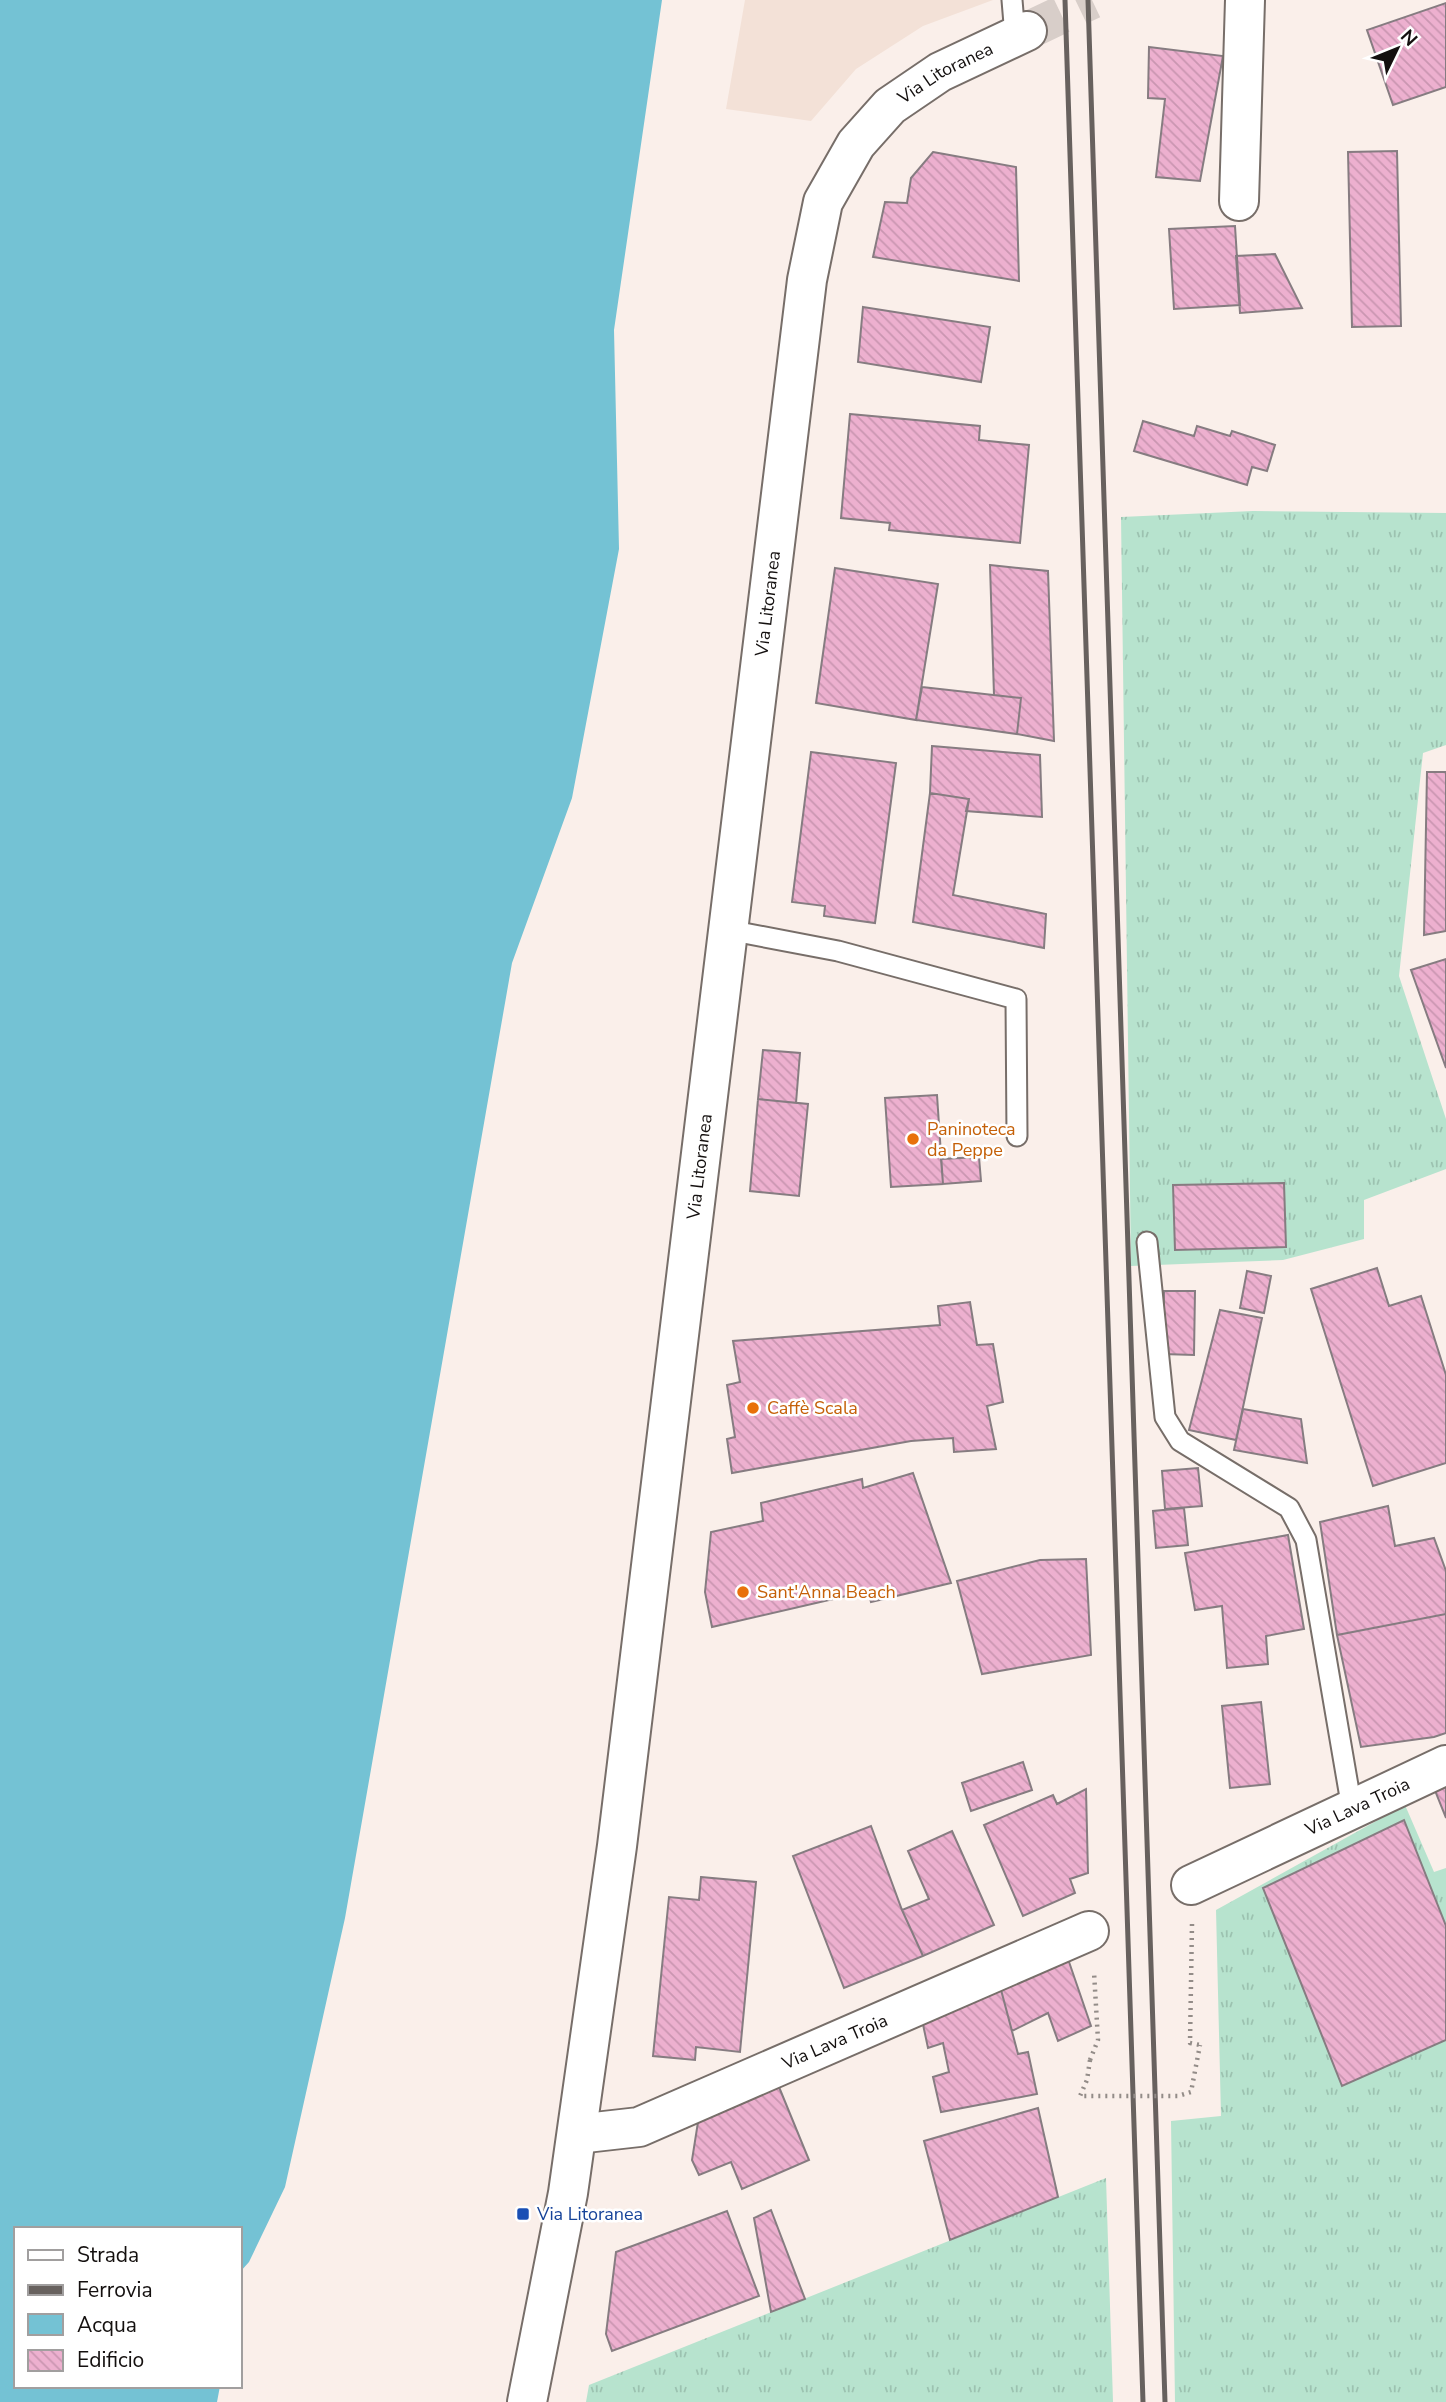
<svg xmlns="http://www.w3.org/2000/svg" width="1446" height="2402" font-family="'Nunito Sans',sans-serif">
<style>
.built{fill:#f3e1d7}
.grass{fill:url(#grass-tufts)}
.water{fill:#74c2d4}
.building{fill:url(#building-back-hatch);stroke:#867c81;stroke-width:2}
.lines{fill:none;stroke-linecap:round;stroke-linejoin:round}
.tertiary-tunnel{stroke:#d8cec9;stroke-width:38;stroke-dasharray:38 19;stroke-linecap:butt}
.service-casing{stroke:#776e69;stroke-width:23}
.minor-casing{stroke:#776e69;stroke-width:42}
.tertiary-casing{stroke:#776e69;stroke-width:42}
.path{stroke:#938c88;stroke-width:4.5;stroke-dasharray:2 5;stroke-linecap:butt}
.service{stroke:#fff;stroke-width:19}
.minor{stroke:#fff;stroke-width:38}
.tertiary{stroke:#fff;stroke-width:38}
.rail{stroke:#67615e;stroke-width:5}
.path-bridge{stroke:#938c88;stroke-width:4.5;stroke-dasharray:2 5;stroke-linecap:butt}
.food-dot{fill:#e8710a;stroke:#fff;stroke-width:2.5}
.transit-dot{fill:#1a4fb4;stroke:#fff;stroke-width:2.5}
.labels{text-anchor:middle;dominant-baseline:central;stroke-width:5;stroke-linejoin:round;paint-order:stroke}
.street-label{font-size:18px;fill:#14100f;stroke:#fff}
.food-label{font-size:18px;fill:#c56008;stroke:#fff;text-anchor:start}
.transit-label{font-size:18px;fill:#164399;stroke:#fff;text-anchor:start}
</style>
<defs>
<pattern id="grass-tufts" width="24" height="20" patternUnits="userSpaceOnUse" patternTransform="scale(1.75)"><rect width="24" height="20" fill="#b7e3ce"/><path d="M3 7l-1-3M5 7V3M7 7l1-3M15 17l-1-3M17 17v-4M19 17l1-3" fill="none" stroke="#9cc2b0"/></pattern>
<pattern id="building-back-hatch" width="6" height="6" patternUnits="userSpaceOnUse" patternTransform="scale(1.75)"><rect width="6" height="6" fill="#edb0cf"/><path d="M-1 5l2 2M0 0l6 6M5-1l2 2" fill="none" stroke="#ca96b1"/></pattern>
</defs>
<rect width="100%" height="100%" fill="#faefea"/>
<!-- built -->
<path class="built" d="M745,0H993L923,26L856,69L811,121L726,109Z"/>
<!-- grass -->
<path class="grass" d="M1253,511L1446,513V745L1423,753L1399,976L1446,1119V1169L1364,1200V1239L1283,1260L1131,1266L1121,517Z
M1405,1805L1434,1872L1446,1868V2402H1175L1171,2121L1221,2116L1216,1910Z
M1106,2178L1113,2402H586L589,2385Z"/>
<!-- water -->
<path class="water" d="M0,0H662L614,330L619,549L572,798L512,963L345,1918L285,2187L249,2262L240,2272V2229H16V2386H220L217,2402H0Z"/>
<!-- building -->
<path class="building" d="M1446,3V87L1393,105L1367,30Z
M1149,47L1223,56L1200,181L1156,177L1165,99L1148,98Z
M1397,151L1401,326L1352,327L1348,152Z
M933,152L1016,167L1019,281L873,257L885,202L907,203L911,178Z
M1235,226L1240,305L1174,309L1169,229Z
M1275,254L1302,308L1240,313L1236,256Z
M863,307L990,327L981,382L858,362Z
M850,414L980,426L979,440L1029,445L1020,543L889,530L890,523L841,518Z
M1143,421L1194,436L1197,426L1230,436L1232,431L1275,445L1267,471L1252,467L1247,485L1134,451Z
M990,565L1048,571L1054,741L1017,734L1021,698L994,695Z
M835,568L938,584L916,720L816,703Z
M922,687L1021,698L1017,734L916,720Z
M932,746L1040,755L1042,817L966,811L969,799L930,793Z
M811,752L896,763L875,923L824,916L825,906L792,902Z
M1427,772H1446V931L1424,935Z
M930,793L969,799L953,895L1046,914L1044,948L913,922Z
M1446,959V1068L1411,970Z
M763,1050L800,1053L796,1103L758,1099Z
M937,1095L943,1184L891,1187L885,1098Z
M758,1099L808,1104L799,1196L750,1191Z
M979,1157L981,1181L943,1184L941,1159Z
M1284,1183L1286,1247L1175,1250L1173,1185Z
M1377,1268L1389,1306L1421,1296L1446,1375V1463L1373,1486L1311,1289Z
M1247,1271L1271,1276L1264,1313L1240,1308Z
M1164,1291H1195L1194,1355L1163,1354Z
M970,1302L977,1345L993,1344L1003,1402L987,1406L996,1449L954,1452L953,1438L911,1441L732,1473L727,1439L735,1437L727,1385L740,1382L733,1341L940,1325L938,1306Z
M1220,1310L1262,1318L1236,1440L1189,1430Z
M1243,1409L1301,1419L1307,1463L1234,1450Z
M1198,1468L1202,1506L1165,1509L1162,1471Z
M913,1473L951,1583L871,1602L868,1591L712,1627L705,1592L711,1532L763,1521L761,1503L862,1479L863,1488Z
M1388,1506L1395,1546L1434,1538L1446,1571V1614L1337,1635L1320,1522Z
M1184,1508L1188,1545L1156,1548L1153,1511Z
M1288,1535L1304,1629L1266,1636L1268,1664L1227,1668L1222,1606L1195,1610L1185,1553Z
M1086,1559L1091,1655L982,1674L957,1581L1040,1560Z
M1446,1614V1733L1434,1737L1361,1747L1337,1635Z
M1261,1702L1270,1784L1230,1788L1222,1706Z
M1023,1762L1032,1790L971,1811L962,1783Z
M1446,1783V1818L1434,1788Z
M1086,1789L1088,1873L1070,1879L1075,1893L1023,1916L984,1825L1053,1795L1057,1804Z
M1404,1820L1446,1926V2040L1342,2086L1263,1888Z
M871,1826L902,1910L923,1956L844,1988L793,1856Z
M952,1831L994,1925L923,1956L902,1910L929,1899L908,1851Z
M701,1877L756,1882L740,2052L696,2047L695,2060L653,2056L669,1897L699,1900Z
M1067,1956L1091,2026L1058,2041L1048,2013L1012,2031L1000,1986Z
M1000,1986L1018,2054L1028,2052L1037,2094L941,2112L933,2077L949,2072L943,2043L928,2048L921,2015Z
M779,2087L809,2160L742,2189L731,2162L699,2175L692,2160L698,2122Z
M1038,2108L1058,2197L950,2240L924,2141Z
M771,2210L805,2299L771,2312L754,2218Z
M727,2211L759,2296L612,2351L606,2334L616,2252Z"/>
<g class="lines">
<!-- tertiary-tunnel -->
<path class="tertiary-tunnel" d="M1027,31L1092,0"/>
<defs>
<path id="service" d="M1012,0L1015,36
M728,930L838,951L1016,999L1017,1136
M1147,1242L1165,1417L1180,1441L1289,1508L1306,1540L1352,1809"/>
<g id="minor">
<path d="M1239,201L1245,0"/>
<path id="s1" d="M1191,1885L1446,1765"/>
<path id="s2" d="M577,2134L639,2127L1089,1931"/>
</g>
<g id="tertiary">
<path id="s3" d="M527,2402L568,2193L617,1846L807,280L823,202L856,144L890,106L940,72L1027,31"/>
</g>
</defs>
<!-- service casing -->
<use href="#service" class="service-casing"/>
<!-- minor casing -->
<use href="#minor" class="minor-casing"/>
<!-- tertiary casing -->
<use href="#tertiary" class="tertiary-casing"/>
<!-- path -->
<path class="path" d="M1192,1924L1190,2043L1200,2045
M1090,2060L1098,2040L1094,1972"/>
<!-- service -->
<use href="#service" class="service"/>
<!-- minor -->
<use href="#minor" class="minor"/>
<!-- tertiary -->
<use href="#tertiary" class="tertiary"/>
<!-- rail -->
<path class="rail" d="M1065,0L1143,2402
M1088,0L1165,2402"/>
<!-- path-bridge -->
<path class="path-bridge" d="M1090,2060L1087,2080L1080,2096H1178L1191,2092L1200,2045"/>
</g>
<!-- markers -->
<g class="food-dot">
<circle cx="913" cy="1139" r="7"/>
<circle cx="753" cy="1408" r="7"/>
<circle cx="743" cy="1592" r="7"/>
</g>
<rect class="transit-dot" x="516" y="2207" width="14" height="14" rx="3.5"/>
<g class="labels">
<!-- street labels -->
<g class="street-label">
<text stroke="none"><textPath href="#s3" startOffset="2403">Via Litoranea</textPath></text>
<text stroke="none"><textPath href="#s3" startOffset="1815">Via Litoranea</textPath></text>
<text stroke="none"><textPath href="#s3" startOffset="1248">Via Litoranea</textPath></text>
<text stroke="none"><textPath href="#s1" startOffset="184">Via Lava Troia</textPath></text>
<text stroke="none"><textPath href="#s2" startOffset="276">Via Lava Troia</textPath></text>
</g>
<!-- food labels -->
<g class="food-label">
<text x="927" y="1129">Paninoteca<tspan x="927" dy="21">da Peppe</tspan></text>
<text x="767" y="1408">Caffè Scala</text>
<text x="757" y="1592">Sant'Anna Beach</text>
</g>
<!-- transit labels -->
<g class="transit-label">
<text x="537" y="2214">Via Litoranea</text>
</g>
</g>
<!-- legend -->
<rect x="14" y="2227" width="228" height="161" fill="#ffffff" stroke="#a19f9f" stroke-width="2"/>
<rect x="28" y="2250" width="35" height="10" fill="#ffffff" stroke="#a19f9f" stroke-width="2"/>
<text x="77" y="2262" font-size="21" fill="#14100f">Strada</text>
<rect x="28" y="2285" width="35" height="10" fill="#67615e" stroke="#a19f9f" stroke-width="2"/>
<text x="77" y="2297" font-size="21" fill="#14100f">Ferrovia</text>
<rect x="28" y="2314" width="35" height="21" fill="#74c2d4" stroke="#a19f9f" stroke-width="2"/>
<text x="77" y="2332" font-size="21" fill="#14100f">Acqua</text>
<rect x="28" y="2350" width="35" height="21" fill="url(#building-back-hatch)" stroke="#a19f9f" stroke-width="2"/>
<text x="77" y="2367" font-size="21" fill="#14100f">Edificio</text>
<!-- north arrow -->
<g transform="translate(1397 49) rotate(47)" stroke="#ffffff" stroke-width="5" paint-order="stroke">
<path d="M0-5L12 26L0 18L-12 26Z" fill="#14100f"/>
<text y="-10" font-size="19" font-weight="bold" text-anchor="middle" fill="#14100f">N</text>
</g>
</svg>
